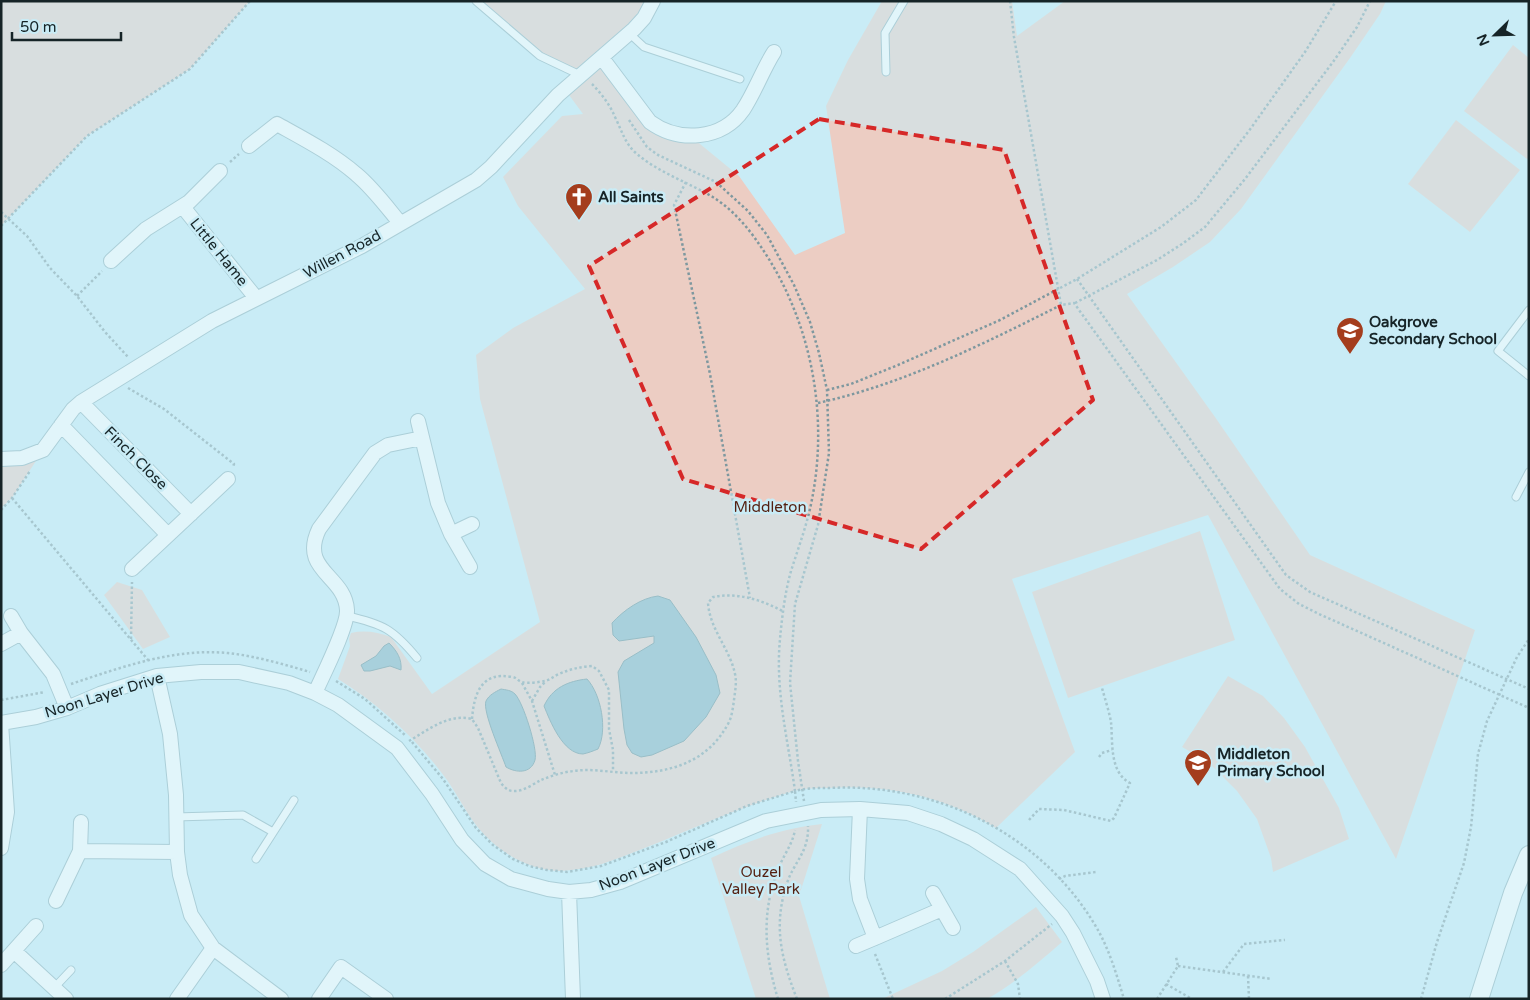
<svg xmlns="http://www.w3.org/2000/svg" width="1530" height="1000" font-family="'Varela Round',sans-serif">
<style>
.green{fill:#eccdc3}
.water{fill:#80aebc;stroke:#60858f}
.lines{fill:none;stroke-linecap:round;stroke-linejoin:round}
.service-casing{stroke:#89aab4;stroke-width:9}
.minor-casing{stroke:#89aab4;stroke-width:16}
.tertiary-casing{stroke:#89aab4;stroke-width:20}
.path{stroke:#7e989f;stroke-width:2.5;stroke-dasharray:2.5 2.5;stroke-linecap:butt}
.service{stroke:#fff;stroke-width:7}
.minor{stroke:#fff;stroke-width:14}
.tertiary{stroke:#fff;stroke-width:18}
.marked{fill:none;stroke:#d62828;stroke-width:4;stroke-dasharray:10 6;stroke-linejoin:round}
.labels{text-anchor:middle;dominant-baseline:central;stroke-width:5;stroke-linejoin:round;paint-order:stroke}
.poi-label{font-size:15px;font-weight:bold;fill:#162427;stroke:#c9ecf6;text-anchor:start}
.street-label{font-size:15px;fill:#162427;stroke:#c9ecf6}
.park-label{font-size:15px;fill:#541f10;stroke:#c9ecf6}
</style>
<rect width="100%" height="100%" fill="#c9ecf6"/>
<!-- green -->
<path class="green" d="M1,1H250L190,69L87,136L1,226Z
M475,1H651L581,75L537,53Z
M882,1H1012L1017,36L1065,1H1386L1380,14L1350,58L1241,209L1210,242L1173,267L1127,294L1215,417L1310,555L1475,630L1396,859L1208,515L1012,579L1075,752L996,828C945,797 888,784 828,788C817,788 805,788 794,791C728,810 667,842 602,864C588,868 575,870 561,871C528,871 495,850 476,825C465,811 457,794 447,780C418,740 380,705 338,679L350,646L349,639L351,633C364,630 378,632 391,637L432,694L540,622L480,399L476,355L513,328L585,289L518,206L503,177L562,116L583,114L569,95L602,65L638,115L694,139L739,176L795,255L845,233L826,106L848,60Z
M1513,45L1529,58V157L1527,159L1464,111Z
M1456,120L1520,170L1470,232L1408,184Z
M43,450L12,498L1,508V459Z
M1200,531L1235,640L1068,698L1032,592Z
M117,582L142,590L170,637L143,649L104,595Z
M1228,676L1263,696L1284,718L1305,747L1339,808L1349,839L1273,872L1271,858L1257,819L1237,791L1207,761L1182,747Z
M822,824L799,896L830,999H756L711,858C747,841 782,828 822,824Z
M1036,907L1062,942C1038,963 1015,983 987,999H882L942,971L973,952Z"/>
<!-- water -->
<path class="water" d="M658,596L670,600L696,637L716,675L720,693L706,717L684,741L652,755L641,757L632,753L627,745L624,729L618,672L624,661L654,643V636L619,641L613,635L612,623C624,610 641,598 658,596Z
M389,643C397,651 402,659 401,670L390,666L370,671H364L361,665L376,656L384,646Z
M587,679C601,694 608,730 598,749C593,751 588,753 583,754C563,754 550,721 544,706C552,688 568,681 587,679Z
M501,689C506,690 511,690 515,694C523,702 538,749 535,760C531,774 516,773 506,767C502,755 482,711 486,701C489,695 495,692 501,689Z"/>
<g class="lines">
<defs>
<path id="service" d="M476,1L540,56L580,75
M630,34L644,47L740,79
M886,72L885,33L904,1
M1529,310L1498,351L1529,376
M1516,497L1529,472
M347,616C383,624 393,629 417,658
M176,817L243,815L273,832
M256,859L294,800
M54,988L71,970"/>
<path id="minor" d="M602,58L650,122C679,143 722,140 743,110C755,92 762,71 774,52
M249,146L277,124C304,139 333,154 356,174C373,188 386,206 400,223
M183,207L256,298
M111,261L146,229L189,202L220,171
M81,402L191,514
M418,421L438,503L451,534L470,567
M61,425L168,535
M1,459L22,458L43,450L73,409L81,402L212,321L362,246L476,180L491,167L558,95L634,29L644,18L653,1
M451,534L472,524
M132,569L228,479
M11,616L21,633L53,674L67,708
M1,644L21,633
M157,676L170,734L176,795L177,852L180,875L191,915L213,948L281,999
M315,693C323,675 348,626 347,610C345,575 299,571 319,529L375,453L388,445L422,438
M1,723L36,717L67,708L100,694L157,676L201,672H239L289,683L315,693L338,705L397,748L432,794L462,840L485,864L511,879L548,889L569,892L591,890L620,882L766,821L821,810L860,809L908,813L941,824L973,839L1020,869L1062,916L1073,933L1097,981L1103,999
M860,809L857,879L860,899L875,938L942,909
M1,848L7,812L1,723
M80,851L177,852
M569,892L573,999
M933,893L953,928
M56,901L80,851L81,822
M856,946L875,938
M14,951L66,999
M1,965L36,926
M177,999L213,948
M319,999L341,967L386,999"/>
<path id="tertiary" d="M1479,999L1513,893L1529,855"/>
</defs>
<!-- service casing -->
<use href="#service" class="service-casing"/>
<!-- minor casing -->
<use href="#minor" class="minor-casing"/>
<!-- tertiary casing -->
<use href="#tertiary" class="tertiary-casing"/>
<!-- path -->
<path class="path" d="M1010,1L1014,37L1061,305
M592,84C601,93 610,105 615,117C622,131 625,144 637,154C658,172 687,182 711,196C730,207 747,226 759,244C813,321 831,422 809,513C804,533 797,552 791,571C785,592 782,617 780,639C775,691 788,740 795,791C806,788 818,788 829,788C935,782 1040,833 1095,925C1109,948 1116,973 1124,999
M629,120L647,147L658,155L716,182L748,211L767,235L794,285L810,322L819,353L827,390L829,453L818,525L795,604L790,683L798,761L804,801
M230,162L239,154
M686,182L674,205L710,374L750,598
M1,212L27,236L50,268L77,296L105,332L128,357
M1,226L87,136L190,69L250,1
M1077,279L1286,575L1310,592L1529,689
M77,296L102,271
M1075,303L1157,260L1182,244L1205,227L1245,179L1333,62L1357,27L1370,1
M128,388L164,409L234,464L233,467
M827,390L851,384L898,365L1000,320L1077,279L1161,227L1196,200L1251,128L1305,52L1336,1
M818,403C904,384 983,344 1061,305L1074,303L1280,589L1299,604L1319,614L1529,708
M12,498L148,660
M1,510L12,498L30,471
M131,639L132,582
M336,681L365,699L406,736
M522,683L532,701L555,775
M71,684C122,667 174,648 228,653C255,656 283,664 310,672
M1,700L45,692
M532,701L540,687L546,681
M472,719C474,694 481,671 512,677C516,677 518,681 522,682C527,684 539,682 545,681C550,680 554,676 559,674C570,669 580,667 592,666L599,671L609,690V729L613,750V771
M409,741C428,730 449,713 472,719L478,728L501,783C504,787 508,791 513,791C523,792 533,784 541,780C551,776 563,772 574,771C593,768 612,773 631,773C672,773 709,761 729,722C732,716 733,707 734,700C735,691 737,683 735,674C730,649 710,630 708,603L713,597C737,592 763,600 784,612
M412,742L443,779L476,828L493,845L513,859L529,866L547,870L567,872L601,866L666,842L747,806L795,791L796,802
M1099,757L1102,753L1112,750
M1029,820L1039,809L1064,810L1111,821L1114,818L1130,783C1109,772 1113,742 1111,722C1109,711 1105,699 1102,688
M1059,879L1065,876L1096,872
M875,954L893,999
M1005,961L1018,984L1020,999
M1178,966L1272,979
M1223,972L1244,944L1285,940
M1248,976L1249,999
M1166,984L1192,999
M778,999C765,956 761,915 777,872C782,857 792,846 795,830
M797,999C781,958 773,926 787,883C794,862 809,852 808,826
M945,999L1005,961L1052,924
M1157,999L1178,966L1176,957
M1421,999L1437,942L1464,863L1471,827L1478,754L1487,721L1517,657L1529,639"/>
<!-- service -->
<use href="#service" class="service"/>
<!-- minor -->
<use href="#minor" class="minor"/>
<!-- tertiary -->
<use href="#tertiary" class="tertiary"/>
</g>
<!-- marked area -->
<path d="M0 0H1530V1000H0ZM819,119L1004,150L1093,400L921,549L683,479L589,266Z" fill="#c9ecf6" fill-opacity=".55" fill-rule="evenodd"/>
<path class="marked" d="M819,119L1004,150L1093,400L921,549L683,479L589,266Z"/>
<!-- icons -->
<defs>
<symbol id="church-pin" viewBox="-11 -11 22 30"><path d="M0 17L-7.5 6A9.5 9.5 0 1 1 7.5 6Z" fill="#a43d1d" stroke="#c9ecf6"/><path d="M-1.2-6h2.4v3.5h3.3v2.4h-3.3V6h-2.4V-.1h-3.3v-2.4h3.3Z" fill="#fff"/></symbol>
<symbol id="school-pin" viewBox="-11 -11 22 30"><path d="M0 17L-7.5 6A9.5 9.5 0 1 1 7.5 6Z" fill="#a43d1d" stroke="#c9ecf6"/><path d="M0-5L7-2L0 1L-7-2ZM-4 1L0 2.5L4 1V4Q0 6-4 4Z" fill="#fff"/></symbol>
</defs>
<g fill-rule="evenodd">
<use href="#church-pin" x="563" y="181" width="32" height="43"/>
<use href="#school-pin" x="1334" y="315" width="32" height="43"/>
<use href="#school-pin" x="1182" y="747" width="32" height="43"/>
</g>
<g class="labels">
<!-- poi labels -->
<g class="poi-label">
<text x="598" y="197">All Saints</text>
<text x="1369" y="322">Oakgrove<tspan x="1369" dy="17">Secondary School</tspan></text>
<text x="1217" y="754">Middleton<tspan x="1217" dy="17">Primary School</tspan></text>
</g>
<!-- street labels -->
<g class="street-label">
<text transform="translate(219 252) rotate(51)">Little Hame</text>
<text transform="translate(342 254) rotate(-28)">Willen Road</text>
<text transform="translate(136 458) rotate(45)">Finch Close</text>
<text transform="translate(104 695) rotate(-17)">Noon Layer Drive</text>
<text transform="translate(657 864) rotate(-21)">Noon Layer Drive</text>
</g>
<!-- park labels -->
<g class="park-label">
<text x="770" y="507">Middleton</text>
<text x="761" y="872">Ouzel<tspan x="761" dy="17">Valley Park</tspan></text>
</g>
</g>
<!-- border -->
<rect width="1530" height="1000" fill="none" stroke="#162427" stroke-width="5"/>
<!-- north arrow -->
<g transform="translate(1495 35) rotate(247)" stroke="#c9ecf6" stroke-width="4" paint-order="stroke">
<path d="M0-4L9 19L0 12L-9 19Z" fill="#162427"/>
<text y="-8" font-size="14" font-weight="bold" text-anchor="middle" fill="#162427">N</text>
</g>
<!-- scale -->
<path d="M12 32v8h109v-8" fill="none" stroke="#162427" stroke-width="2.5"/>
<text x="20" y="32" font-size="15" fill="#162427" stroke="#c9ecf6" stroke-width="4" paint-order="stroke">50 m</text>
</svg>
